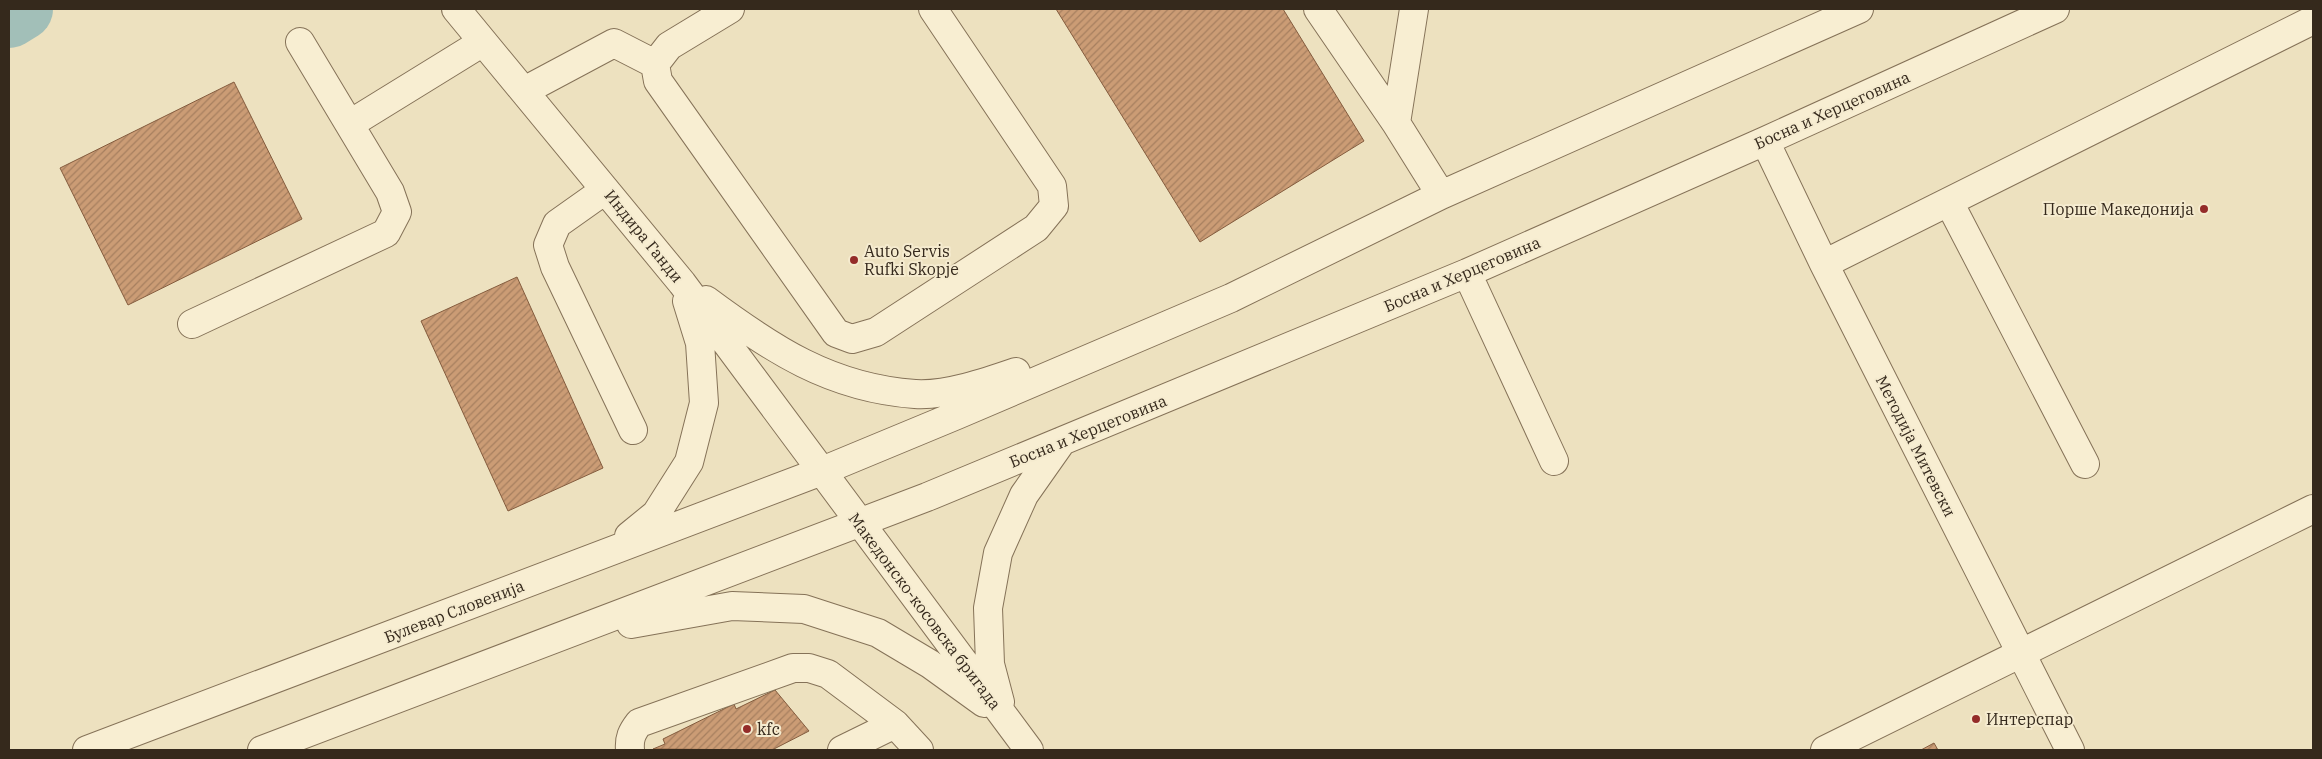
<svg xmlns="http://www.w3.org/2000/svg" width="2322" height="759" font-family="'IBM Plex Serif',serif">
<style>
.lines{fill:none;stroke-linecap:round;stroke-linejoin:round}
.river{stroke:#a2bfb8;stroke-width:62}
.building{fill:url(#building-hatch);stroke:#845c3e}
.minor-casing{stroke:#857258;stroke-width:30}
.minor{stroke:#f8eed2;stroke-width:28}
.poi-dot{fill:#942c29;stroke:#f5ebcf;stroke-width:2}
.labels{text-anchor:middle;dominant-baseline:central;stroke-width:4;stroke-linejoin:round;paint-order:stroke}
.street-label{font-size:16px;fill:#35291c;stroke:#f5ebcf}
.poi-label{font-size:16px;fill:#35291c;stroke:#f5ebcf;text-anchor:start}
</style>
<defs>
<pattern id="building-hatch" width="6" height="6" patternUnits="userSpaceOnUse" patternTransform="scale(1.25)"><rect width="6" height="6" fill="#cb9c75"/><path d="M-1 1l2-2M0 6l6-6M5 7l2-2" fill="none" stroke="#a67f5f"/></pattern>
</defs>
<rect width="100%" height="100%" fill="#ede1bf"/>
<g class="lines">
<!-- river -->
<path class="river" d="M9,17L22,9"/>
</g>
<!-- building -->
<path class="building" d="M1056,9H1283L1364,141L1200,242Z
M234,82L302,219L128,305L60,168Z
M517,277L603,468L508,511L421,321Z
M775,690L809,731L772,750L653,749L665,744L663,739L734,704L736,709Z
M1934,743L1938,750H1921Z"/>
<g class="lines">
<defs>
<path id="minor" d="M456,9L682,283L1029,750
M730,9L669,46L655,64L658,81L836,333L852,339L876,332L1036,228L1054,206L1052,186L933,9
M1318,9L1396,123L1441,195
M524,91L614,43L655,64
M1396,123L1414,9
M350,124L483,42
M1765,141L1824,264L2070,750
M605,190L557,224L548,245L555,267L633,430
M1949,202L2085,464
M1824,264L2313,20
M1467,273L1554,461
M706,300C772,349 830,388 915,394C946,396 987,382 1016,372
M192,324L386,233L397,212L390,192L300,42
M629,536L656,514L689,462L704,403L700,343L687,301
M631,624L732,606L804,609L878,633L930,664L984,703
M1000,702L990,664L988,608L998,553L1024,495L1062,441
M87,750L822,471L957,415L1231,298L1441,195L1859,9
M262,750L927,497L1467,273L1765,141L2055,9
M630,750C629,738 632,732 639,723L793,668H809L828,674L895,724L919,750
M842,750L895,724
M1825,750L2313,509"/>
</defs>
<!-- minor casing -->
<use href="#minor" class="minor-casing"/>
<!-- minor -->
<use href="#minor" class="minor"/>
</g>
<!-- markers -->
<g class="poi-dot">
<circle cx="2204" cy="209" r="5"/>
<circle cx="854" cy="260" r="5"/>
<circle cx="1976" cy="719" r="5"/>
<circle cx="747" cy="729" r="5"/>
</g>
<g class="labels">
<!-- street labels -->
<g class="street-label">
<text transform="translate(1832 110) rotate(-24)">Босна и Херцеговина</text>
<text transform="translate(644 236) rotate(51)">Индира Ганди</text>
<text transform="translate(1462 274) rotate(-23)">Босна и Херцеговина</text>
<text transform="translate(1088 431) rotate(-22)">Босна и Херцеговина</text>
<text transform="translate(1916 446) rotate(63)">Методија Митевски</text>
<text transform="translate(454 611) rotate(-21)">Булевар Словенија</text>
<text transform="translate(925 611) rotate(53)">Македонско-косовска бригада</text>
</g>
<!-- poi labels -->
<g class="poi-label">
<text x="2194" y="209" text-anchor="end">Порше Македонија</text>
<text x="864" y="251">Auto Servis<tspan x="864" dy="18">Rufki Skopje</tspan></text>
<text x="1986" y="719">Интерспар</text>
<text x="757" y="729">kfc</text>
</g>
</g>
<!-- border -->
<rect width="2322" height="759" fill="none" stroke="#35291c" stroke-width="20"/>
</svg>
